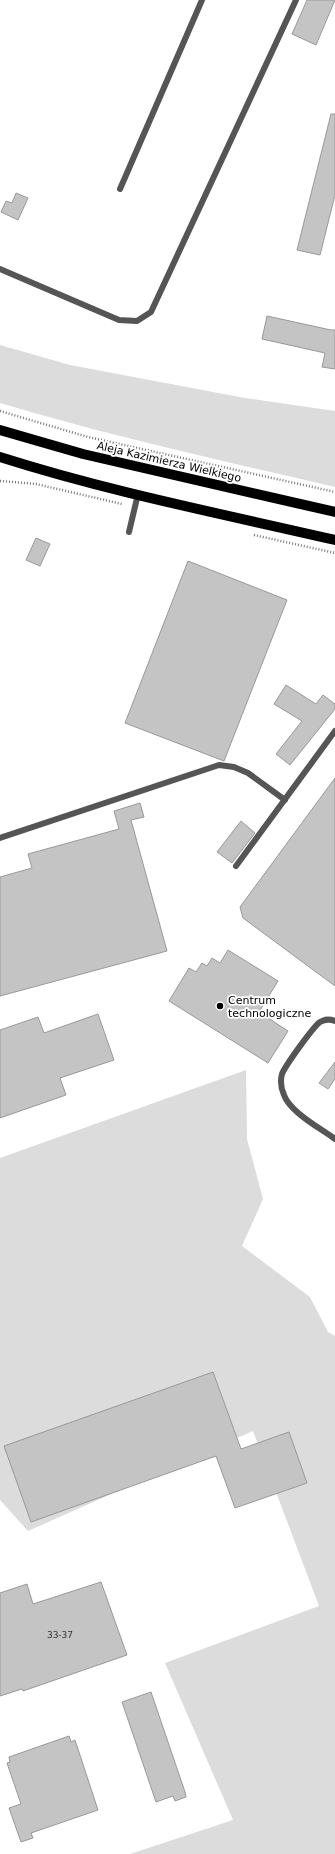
<svg xmlns="http://www.w3.org/2000/svg" width="335" height="1854" font-family="'DejaVu Sans',sans-serif">
<style>
.green{fill:#dcdcdc}
.building{fill:#c4c4c4;stroke:#999}
.lines{fill:none;stroke-linecap:round;stroke-linejoin:round}
.path{stroke:#777;stroke-width:2.5;stroke-dasharray:1 2;stroke-linecap:butt}
.service{stroke:#555;stroke-width:6}
.primary{stroke:#000;stroke-width:10}
.poi-dot{fill:#000;stroke:#fff;stroke-width:1.5}
.labels{text-anchor:middle;dominant-baseline:central;stroke-width:3.5;stroke-linejoin:round;paint-order:stroke}
.number-label{font-size:9px;fill:#313131}
.street-label{font-size:11px;fill:#000;stroke:#fff}
.poi-label{font-size:11px;fill:#000;stroke:#fff;text-anchor:start}
</style>
<rect width="100%" height="100%" fill="#fff"/>
<!-- green -->
<path class="green" d="M0,345L70,365L245,398L335,411V487C223,461 110,436 0,403Z
M246,1070L247,1139L263,1199L242,1246L310,1297L328,1332L335,1336V1854H130L233,1820L165,1663L319,1606L253,1431L28,1531L0,1500V1158Z"/>
<!-- building -->
<path class="building" d="M307,0H335L316,45L292,34Z
M331,114H335V195L320,255L297,250Z
M16,193L28,198L18,220L1,212L6,201L12,203Z
M267,316L331,330H335V369L322,367L325,353L262,339Z
M36,538L50,544L40,566L26,560Z
M188,561L287,600L224,761L125,723Z
M286,685L316,704L323,695L335,704V709L290,765L276,754L302,721L274,704Z
M335,778V986L243,918L240,907Z
M140,803L144,817L131,820L167,951L0,996V877L32,868L28,854L119,829L114,811Z
M241,821L255,833L232,863L217,852Z
M228,950L278,981L259,1012L288,1031L268,1063L169,1001L189,968L196,972L202,963L207,966L212,958L220,963Z
M98,1014L114,1060L60,1078L66,1095L0,1118V1030L38,1017L44,1033Z
M335,1062V1079L328,1089L319,1083Z
M213,1372L241,1449L289,1432L307,1483L235,1508L216,1456L31,1522L4,1446Z
M101,1582L127,1655L23,1691L22,1689L0,1696V1593L27,1584L33,1604Z
M151,1692L185,1792L186,1797L175,1801L173,1796L156,1802L122,1702Z
M69,1736L71,1742L75,1740L98,1810L31,1833L33,1838L21,1842L9,1808L21,1804L7,1763L10,1762L9,1757Z"/>
<g class="lines">
<!-- path -->
<path class="path" d="M0,411L88,437L335,492
M0,481L36,484L122,504
M254,535L335,553"/>
<!-- service -->
<path class="service" d="M120,189L202,0
M0,269L119,320L137,321L151,312L296,0
M129,532L138,494
M0,838L219,765L234,767L248,773L285,800
M236,866L335,731
M335,1021C330,1019 325,1019 320,1022C313,1027 285,1066 282,1074C280,1081 281,1088 284,1095C290,1112 320,1128 335,1139"/>
<!-- primary -->
<path class="primary" d="M0,430L83,454L335,512
M0,457C110,492 223,514 335,540"/>
</g>
<!-- markers -->
<circle class="poi-dot" cx="220" cy="1006" r="4"/>
<g class="labels">
<!-- number labels -->
<g class="number-label">
<text x="60" y="1635">33-37</text>
</g>
<!-- street labels -->
<g class="street-label">
<text transform="translate(169 462) rotate(13)">Aleja Kazimierza Wielkiego</text>
</g>
<!-- poi labels -->
<g class="poi-label">
<text x="228" y="1000">Centrum<tspan x="228" dy="13">technologiczne</tspan></text>
</g>
</g>
</svg>
